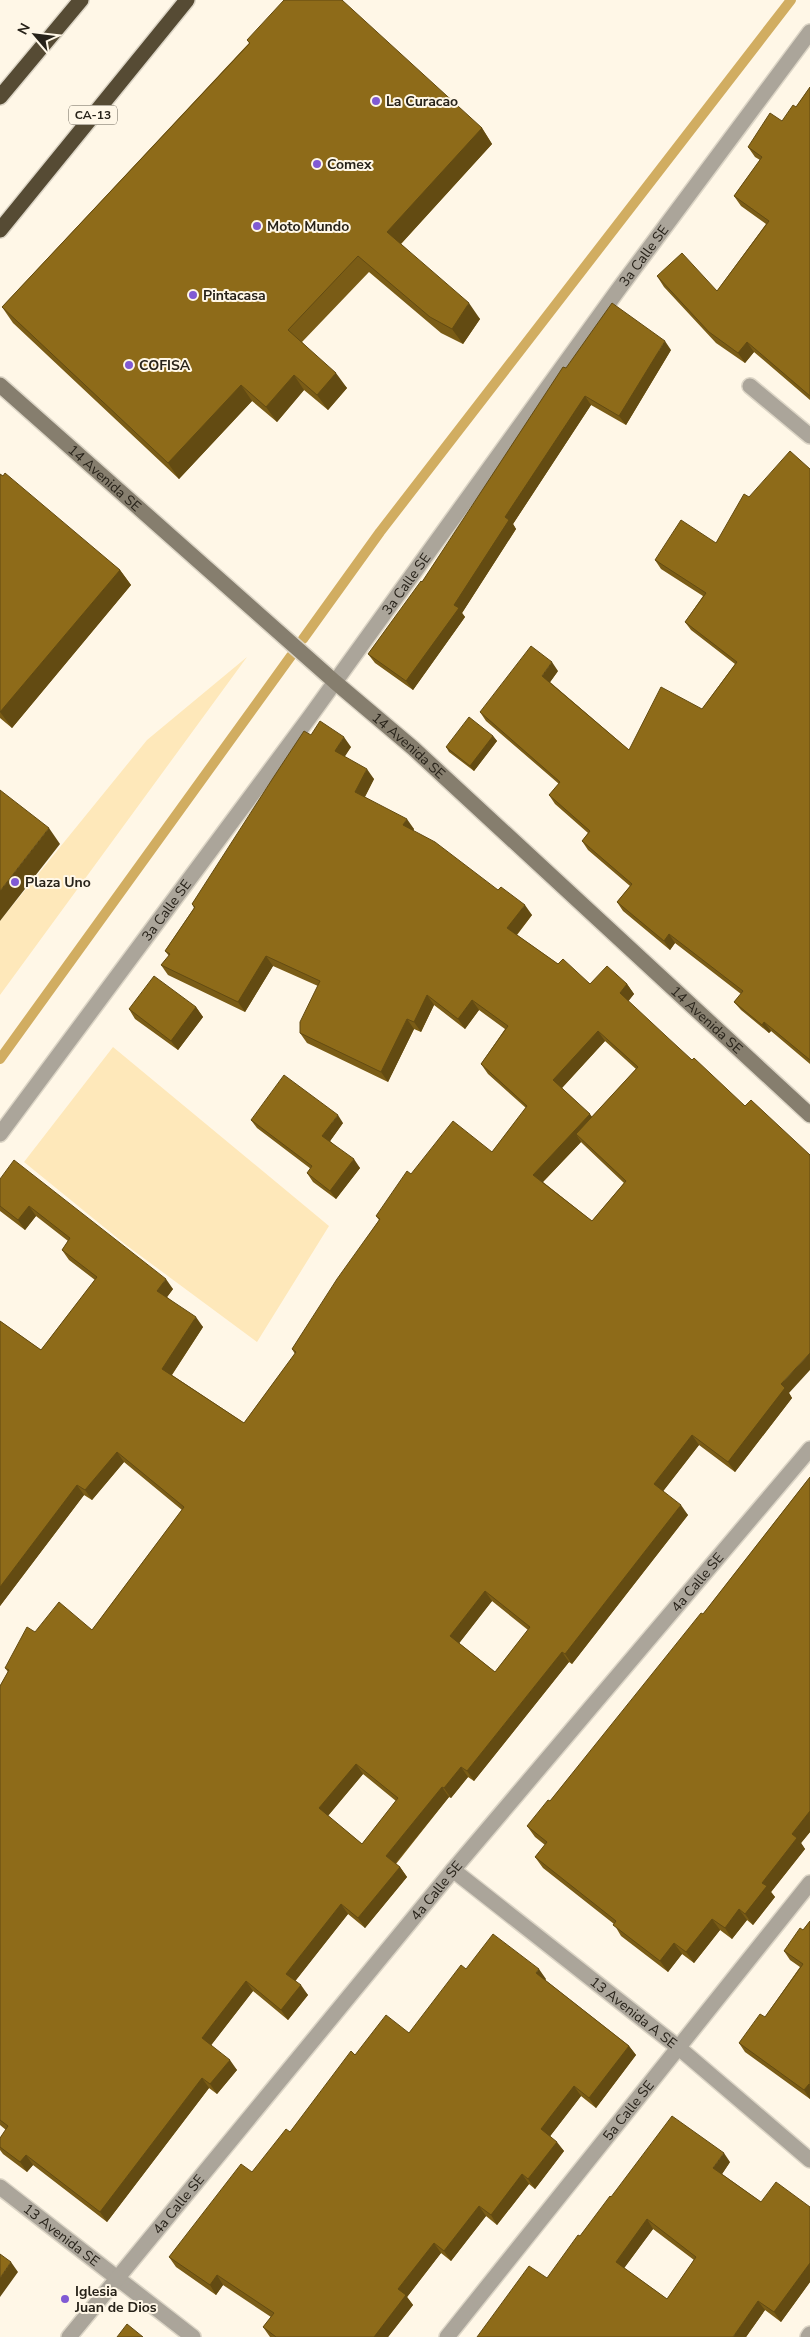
<svg xmlns="http://www.w3.org/2000/svg" width="810" height="2337" font-family="'Nunito Sans',sans-serif">
<style>
.green{fill:#fee8ba}
.lines{fill:none;stroke-linecap:round;stroke-linejoin:round}
.stream{stroke:#d1ad61;stroke-width:10}
.street-casing{stroke:#dcd5c6;stroke-width:18}
.secondary-casing{stroke:#dcd5c6;stroke-width:18}
.highway-casing{stroke:#dcd5c6;stroke-width:18}
.street{stroke:#aba59a;stroke-width:15}
.secondary{stroke:#867e6e;stroke-width:15}
.highway{stroke:#564b34;stroke-width:15}
.wall{fill:#7a5c16;fill-rule:evenodd}
.shaded-wall{fill:#634b12}
.building{fill:#8e6b19;stroke:#634b12;fill-rule:evenodd}
.poi-dot{fill:#805ad4;stroke:#fff7e7;stroke-width:2}
.labels{text-anchor:middle;dominant-baseline:central;stroke-width:4;stroke-linejoin:round;paint-order:stroke}
.shield{fill:#fff7e7;stroke:#686257;stroke-width:1}
.shield-label{font-size:12px;font-weight:bold;fill:#272219}
.poi-label{font-size:14px;font-weight:bold;fill:#272219;stroke:#fff7e7;text-anchor:start}
.street-label{font-size:14px;fill:#272219;stroke:#fff7e7}
</style>
<rect width="100%" height="100%" fill="#fff7e7"/>
<!-- green -->
<path class="green" d="M247,657L0,995V921L147,740Z
M113,1047L329,1226L257,1342L126,1245L24,1162Z"/>
<g class="lines">
<!-- stream -->
<path class="stream" d="M303,639L380,532L791,0
M0,1059L291,656"/>
<defs>
<g id="street">
<path d="M750,386L810,436"/>
<path id="s1" d="M0,1134L309,718L618,290L810,32"/>
<path id="s2" d="M453,1870L679,2048L810,2160"/>
<path id="s3" d="M0,2187L193,2337"/>
<path id="s4" d="M69,2337L453,1870L810,1449"/>
<path id="s5" d="M447,2337L810,1883"/>
<path d="M808,2337L810,2334"/>
</g>
<g id="secondary">
<path id="s6" d="M0,385L335,682L413,748L810,1115"/>
</g>
<path id="highway" d="M0,97L81,0
M0,230L187,0"/>
</defs>
<!-- street casing -->
<use href="#street" class="street-casing"/>
<!-- secondary casing -->
<use href="#secondary" class="secondary-casing"/>
<!-- highway casing -->
<use href="#highway" class="highway-casing"/>
<!-- street -->
<use href="#street" class="street"/>
<!-- secondary -->
<use href="#secondary" class="secondary"/>
<!-- highway -->
<use href="#highway" class="highway"/>
</g>
<!-- wall -->
<path class="wall" d="M247,40L482,128L492,144L401,244L480,319L463,344L441,333L369,272L302,342L347,388L328,410L304,390L277,422L252,401L179,479L13,323L2,307L249,43Z
M810,87V400L754,352L745,363L716,343L664,287L657,276L717,291L766,224L741,206L734,196L760,160L755,157L748,147L782,121L796,107Z
M671,350L626,425L591,405L513,524L516,529L462,613L465,617L413,690L375,663L368,654L422,582L566,368Z
M810,469V1064L771,1031L769,1033L741,1010L734,1002L741,994L675,943L670,950L623,911L617,902L630,886L588,850L582,841L588,833L555,804L549,795L559,784L486,721L480,712L558,671L550,682L629,750L702,709L735,664L691,630L685,622L703,596L661,569L655,560L716,543L749,497Z
M0,474L120,570L131,585L12,728L0,718Z
M311,735L351,747L344,756L374,779L365,797L414,829L413,831L532,915L517,935L558,964L590,984H627L634,994L628,1001L789,1393L792,1398L735,1472L699,1445L663,1491L688,1515L572,1664L569,1662L474,1781L468,1777L451,1798L449,1797L396,1864L400,1867L407,1877L365,1928L348,1914L295,1981L308,1995L288,2020L253,1991L211,2045L237,2070L217,2094L209,2088L107,2222L33,2165L27,2172L3,2154L0,2150V2138L6,2130L0,2125V1686L8,1672L5,1668L35,1632L92,1630L182,1510L124,1462L92,1500L84,1495L0,1606V1321L41,1350L95,1280L69,1260L62,1250L68,1241L36,1216L25,1230L0,1211V1179L173,1289L167,1297L203,1327L172,1375L244,1423L295,1354L292,1349L379,1220L376,1216L411,1174L492,1152L526,1108L488,1074L481,1064L505,1029L479,1010L465,1029L434,1005L421,1032L414,1029L388,1082L307,1043L300,1033L318,986L273,966L245,1012L168,975L161,965L169,956L165,951L194,908L192,904ZM605,1041L636,1069L592,1117L562,1088ZM581,1142L583,1144L624,1183L592,1221L543,1182ZM492,1601L528,1630L495,1672L459,1643ZM363,1774L396,1801L362,1844L328,1816Z
M493,736L497,741L474,771L449,752L446,747Z
M196,1007L203,1017L178,1050L135,1019L129,1009Z
M251,1120L343,1123L330,1141L360,1168L336,1199L313,1182L307,1173L311,1169L257,1128Z
M810,1477V1832L801,1843L805,1849L771,1892L775,1897L753,1925L747,1920L732,1939L720,1930L694,1963L682,1954L668,1972L621,1936L614,1924L543,1868L535,1857L545,1845L535,1837L527,1826L550,1801L703,1614Z
M810,1921V2099L745,2052L739,2043L765,2017L800,1967L790,1960L784,1951L803,1930Z
M466,1969L546,1979L545,1980L629,2046L636,2055L596,2108L581,2096L550,2136L564,2151L535,2189L529,2184L497,2225L486,2216L451,2261L441,2253L407,2297L413,2305L388,2337H270L263,2327L271,2317L223,2285L216,2295L176,2267L169,2257L252,2172L290,2132L355,2055L409,2033Z
M730,2162L722,2174L761,2202L810,2207V2282L781,2322L765,2310L746,2337L547,2278L611,2197ZM653,2229L694,2260L667,2299L624,2268Z"/>
<!-- shaded-wall -->
<path class="shaded-wall" d="M482,128L492,144L398,247L387,232Z
M469,303L480,319L463,344L452,329Z
M665,341L671,350L626,425L619,416Z
M747,342L754,352L745,363L738,353Z
M336,373L347,388L328,410L317,395Z
M294,375L304,390L277,422L266,407Z
M241,385L252,401L179,479L168,463Z
M585,396L591,405L513,524L516,529L462,613L465,617L413,690L406,681L454,605L505,517Z
M120,570L131,585L12,728L0,712Z
M552,662L558,671L548,685L542,676Z
M493,736L497,741L474,771L470,766Z
M344,737L351,747L342,761L335,751Z
M367,769L374,779L362,802L355,792Z
M407,819L414,829L410,835L403,825Z
M49,828L60,844L0,921V891Z
M525,905L532,915L514,938L507,928Z
M669,934L675,943L670,950L664,941Z
M266,956L273,966L245,1012L238,1002Z
M627,984L634,994L627,1003L620,993Z
M427,995L434,1005L421,1032L414,1022Z
M472,1000L479,1010L465,1029L458,1019Z
M196,1007L203,1017L178,1050L171,1041Z
M407,1019L414,1029L388,1082L381,1072Z
M764,1022L771,1031L769,1033L762,1025Z
M598,1031L605,1041L560,1090L553,1080Z
M590,1114L597,1124L576,1134L581,1142L540,1185L533,1175Z
M338,1115L343,1123L328,1144L322,1136Z
M354,1159L360,1168L336,1199L330,1191Z
M29,1206L36,1216L25,1230L18,1220Z
M166,1279L173,1289L164,1301L157,1291Z
M196,1317L203,1327L169,1379L162,1369Z
M810,1353V1370L789,1393L792,1398L735,1472L728,1462L781,1384Z
M692,1435L699,1445L661,1494L654,1484Z
M117,1452L124,1462L92,1500L85,1490Z
M77,1485L84,1495L0,1606V1587Z
M681,1505L688,1515L572,1664L565,1654Z
M485,1591L492,1601L457,1646L450,1636Z
M562,1652L569,1662L474,1781L467,1771Z
M356,1764L363,1774L326,1818L319,1808Z
M461,1767L468,1777L451,1798L444,1788Z
M442,1787L449,1797L393,1866L386,1856Z
M810,1811V1832L801,1843L805,1849L771,1892L775,1897L753,1925L745,1914L762,1883L792,1834Z
M400,1867L407,1877L365,1928L358,1918Z
M341,1904L348,1914L293,1984L286,1974Z
M739,1909L747,1920L732,1939L725,1928Z
M712,1919L720,1930L694,1963L686,1952Z
M674,1943L682,1954L668,1972L660,1961Z
M539,1969L546,1979L543,1983L536,1973Z
M246,1981L253,1991L209,2048L202,2038Z
M301,1985L308,1995L288,2020L281,2010Z
M629,2046L636,2055L596,2108L589,2098Z
M230,2060L237,2070L217,2094L210,2084Z
M202,2078L209,2088L107,2222L100,2212Z
M809,2084L810,2086V2099L804,2090Z
M574,2086L581,2096L548,2139L541,2129Z
M557,2142L564,2151L535,2189L528,2179Z
M724,2153L730,2162L720,2177L713,2168Z
M26,2155L33,2165L27,2172L20,2162Z
M522,2174L529,2184L497,2225L491,2215Z
M479,2206L486,2216L451,2261L444,2251Z
M647,2219L653,2229L622,2271L616,2262Z
M434,2243L441,2253L407,2297L413,2305L388,2337H374L398,2289Z
M11,2262L18,2272L0,2297V2278Z
M810,2263V2282L781,2322L774,2312Z
M217,2275L223,2285L216,2295L210,2285Z
M758,2301L765,2310L746,2337H733Z"/>
<!-- building -->
<path class="building" d="M284,0H342L482,128L387,232L469,303L452,329L430,317L358,256L288,330L336,373L317,395L294,375L266,407L241,385L168,463L2,307L250,43L247,40Z
M810,87V396L747,342L738,353L709,332L657,276L682,253L717,291L769,221L734,196L762,157L748,147L770,113L782,121L793,105L796,107Z
M612,303L665,341L619,416L585,396L505,517L509,520L454,605L459,608L406,681L368,654L421,581L422,582L563,367L566,368Z
M790,451L810,469V1060L764,1022L762,1025L734,1002L743,991L669,934L664,941L617,902L632,884L582,841L590,831L549,795L560,782L480,712L531,646L552,662L542,676L629,750L661,687L702,709L737,662L685,622L706,593L655,560L681,520L716,543L744,494L749,497Z
M5,473L120,570L0,712V474L3,476Z
M469,717L493,736L470,766L446,747Z
M320,721L344,737L335,751L367,769L355,792L407,819L403,825L435,842L498,890L501,887L525,905L507,928L558,964L563,959L590,984L607,966L627,984L620,993L666,1036L692,1060L694,1058L745,1106L751,1100L810,1155V1353L781,1384L785,1388L728,1462L692,1435L654,1484L681,1505L565,1654L562,1652L467,1771L461,1767L444,1788L442,1787L386,1856L400,1867L358,1918L341,1904L286,1974L301,1985L281,2010L246,1981L202,2038L230,2060L210,2084L202,2078L100,2212L26,2155L20,2162L0,2147V2138L8,2126L0,2120V1686L9,1670L5,1668L27,1627L35,1632L59,1602L92,1630L184,1507L117,1452L85,1490L77,1485L0,1587V1321L41,1350L97,1277L62,1250L70,1238L29,1206L18,1220L0,1206V1179L14,1160L166,1279L157,1291L196,1317L162,1369L244,1423L296,1352L292,1349L337,1279L380,1219L376,1216L407,1171L411,1174L453,1121L492,1152L527,1106L481,1064L508,1026L472,1000L458,1019L427,995L414,1022L407,1019L381,1072L300,1033V1022L320,981L266,956L238,1002L161,965L170,954L165,951L195,907L192,904L273,778L304,731L311,735ZM598,1031L638,1067L576,1134L626,1181L592,1221L533,1175L590,1114L553,1080ZM485,1591L530,1627L495,1672L450,1636ZM356,1764L398,1798L362,1844L319,1808Z
M0,790L49,828L0,891Z
M154,976L196,1007L171,1041L129,1009Z
M284,1075L338,1115L322,1136L354,1159L330,1191L307,1173L312,1166L251,1120Z
M810,1477V1811L792,1834L797,1838L762,1883L767,1886L745,1914L739,1909L725,1928L712,1919L686,1952L674,1943L660,1961L613,1925L616,1921L535,1857L547,1842L527,1826L548,1800L550,1801L701,1613L703,1614Z
M810,1921V2085L809,2084L804,2090L739,2043L760,2014L765,2017L803,1964L784,1951L800,1928L803,1930Z
M493,1934L539,1969L536,1973L629,2046L589,2098L574,2086L541,2129L557,2142L528,2179L522,2174L491,2215L479,2206L444,2251L434,2243L398,2289L406,2295L374,2337H276L263,2327L274,2313L217,2275L210,2285L169,2257L241,2164L252,2172L286,2129L290,2132L351,2051L355,2055L386,2015L409,2033L461,1965L466,1969Z
M672,2116L724,2153L713,2168L761,2202L776,2182L810,2207V2263L774,2312L758,2301L733,2337H477L529,2266L547,2278L578,2235L580,2236L610,2196L611,2197ZM647,2219L696,2257L667,2299L616,2262Z
M0,2254L11,2262L0,2278Z
M127,2324L143,2337H117Z"/>
<!-- markers -->
<g class="poi-dot">
<circle cx="376" cy="101" r="5"/>
<circle cx="317" cy="164" r="5"/>
<circle cx="257" cy="226" r="5"/>
<circle cx="193" cy="295" r="5"/>
<circle cx="129" cy="365" r="5"/>
<circle cx="15" cy="882" r="5"/>
<circle cx="65" cy="2299" r="5"/>
</g>
<g class="labels">
<!-- shield labels -->
<rect class="shield" x="69" y="105.5" width="48" height="19" rx="4"/>
<g class="shield-label">
<text x="93" y="115">CA-13</text>
</g>
<!-- poi labels -->
<g class="poi-label">
<text x="386" y="101">La Curacao</text>
<text x="327" y="164">Comex</text>
<text x="267" y="226">Moto Mundo</text>
<text x="203" y="295">Pintacasa</text>
<text x="139" y="365">COFISA</text>
<text x="25" y="882">Plaza Uno</text>
<text x="75" y="2291">Iglesia<tspan x="75" dy="16">Juan de Dios</tspan></text>
</g>
<!-- street labels -->
<g class="street-label">
<text stroke="none"><textPath href="#s1" startOffset="1089">3a Calle SE</textPath></text>
<text stroke="none"><textPath href="#s6" startOffset="140">14 Avenida SE</textPath></text>
<text stroke="none"><textPath href="#s1" startOffset="684">3a Calle SE</textPath></text>
<text stroke="none"><textPath href="#s6" startOffset="545">14 Avenida SE</textPath></text>
<text stroke="none"><textPath href="#s1" startOffset="279">3a Calle SE</textPath></text>
<text stroke="none"><textPath href="#s6" startOffset="950">14 Avenida SE</textPath></text>
<text stroke="none"><textPath href="#s4" startOffset="982">4a Calle SE</textPath></text>
<text stroke="none"><textPath href="#s4" startOffset="578">4a Calle SE</textPath></text>
<text stroke="none"><textPath href="#s2" startOffset="230">13 Avenida A SE</textPath></text>
<text stroke="none"><textPath href="#s5" startOffset="290">5a Calle SE</textPath></text>
<text stroke="none"><textPath href="#s4" startOffset="172">4a Calle SE</textPath></text>
<text stroke="none"><textPath href="#s3" startOffset="78">13 Avenida SE</textPath></text>
</g>
</g>
<!-- north arrow -->
<g transform="translate(35 35) rotate(298)" stroke="#fff7e7" stroke-width="4" paint-order="stroke">
<path d="M0-4L9 19L0 12L-9 19Z" fill="#272219"/>
<text y="-8" font-size="14" font-weight="bold" text-anchor="middle" fill="#272219">N</text>
</g>
</svg>
